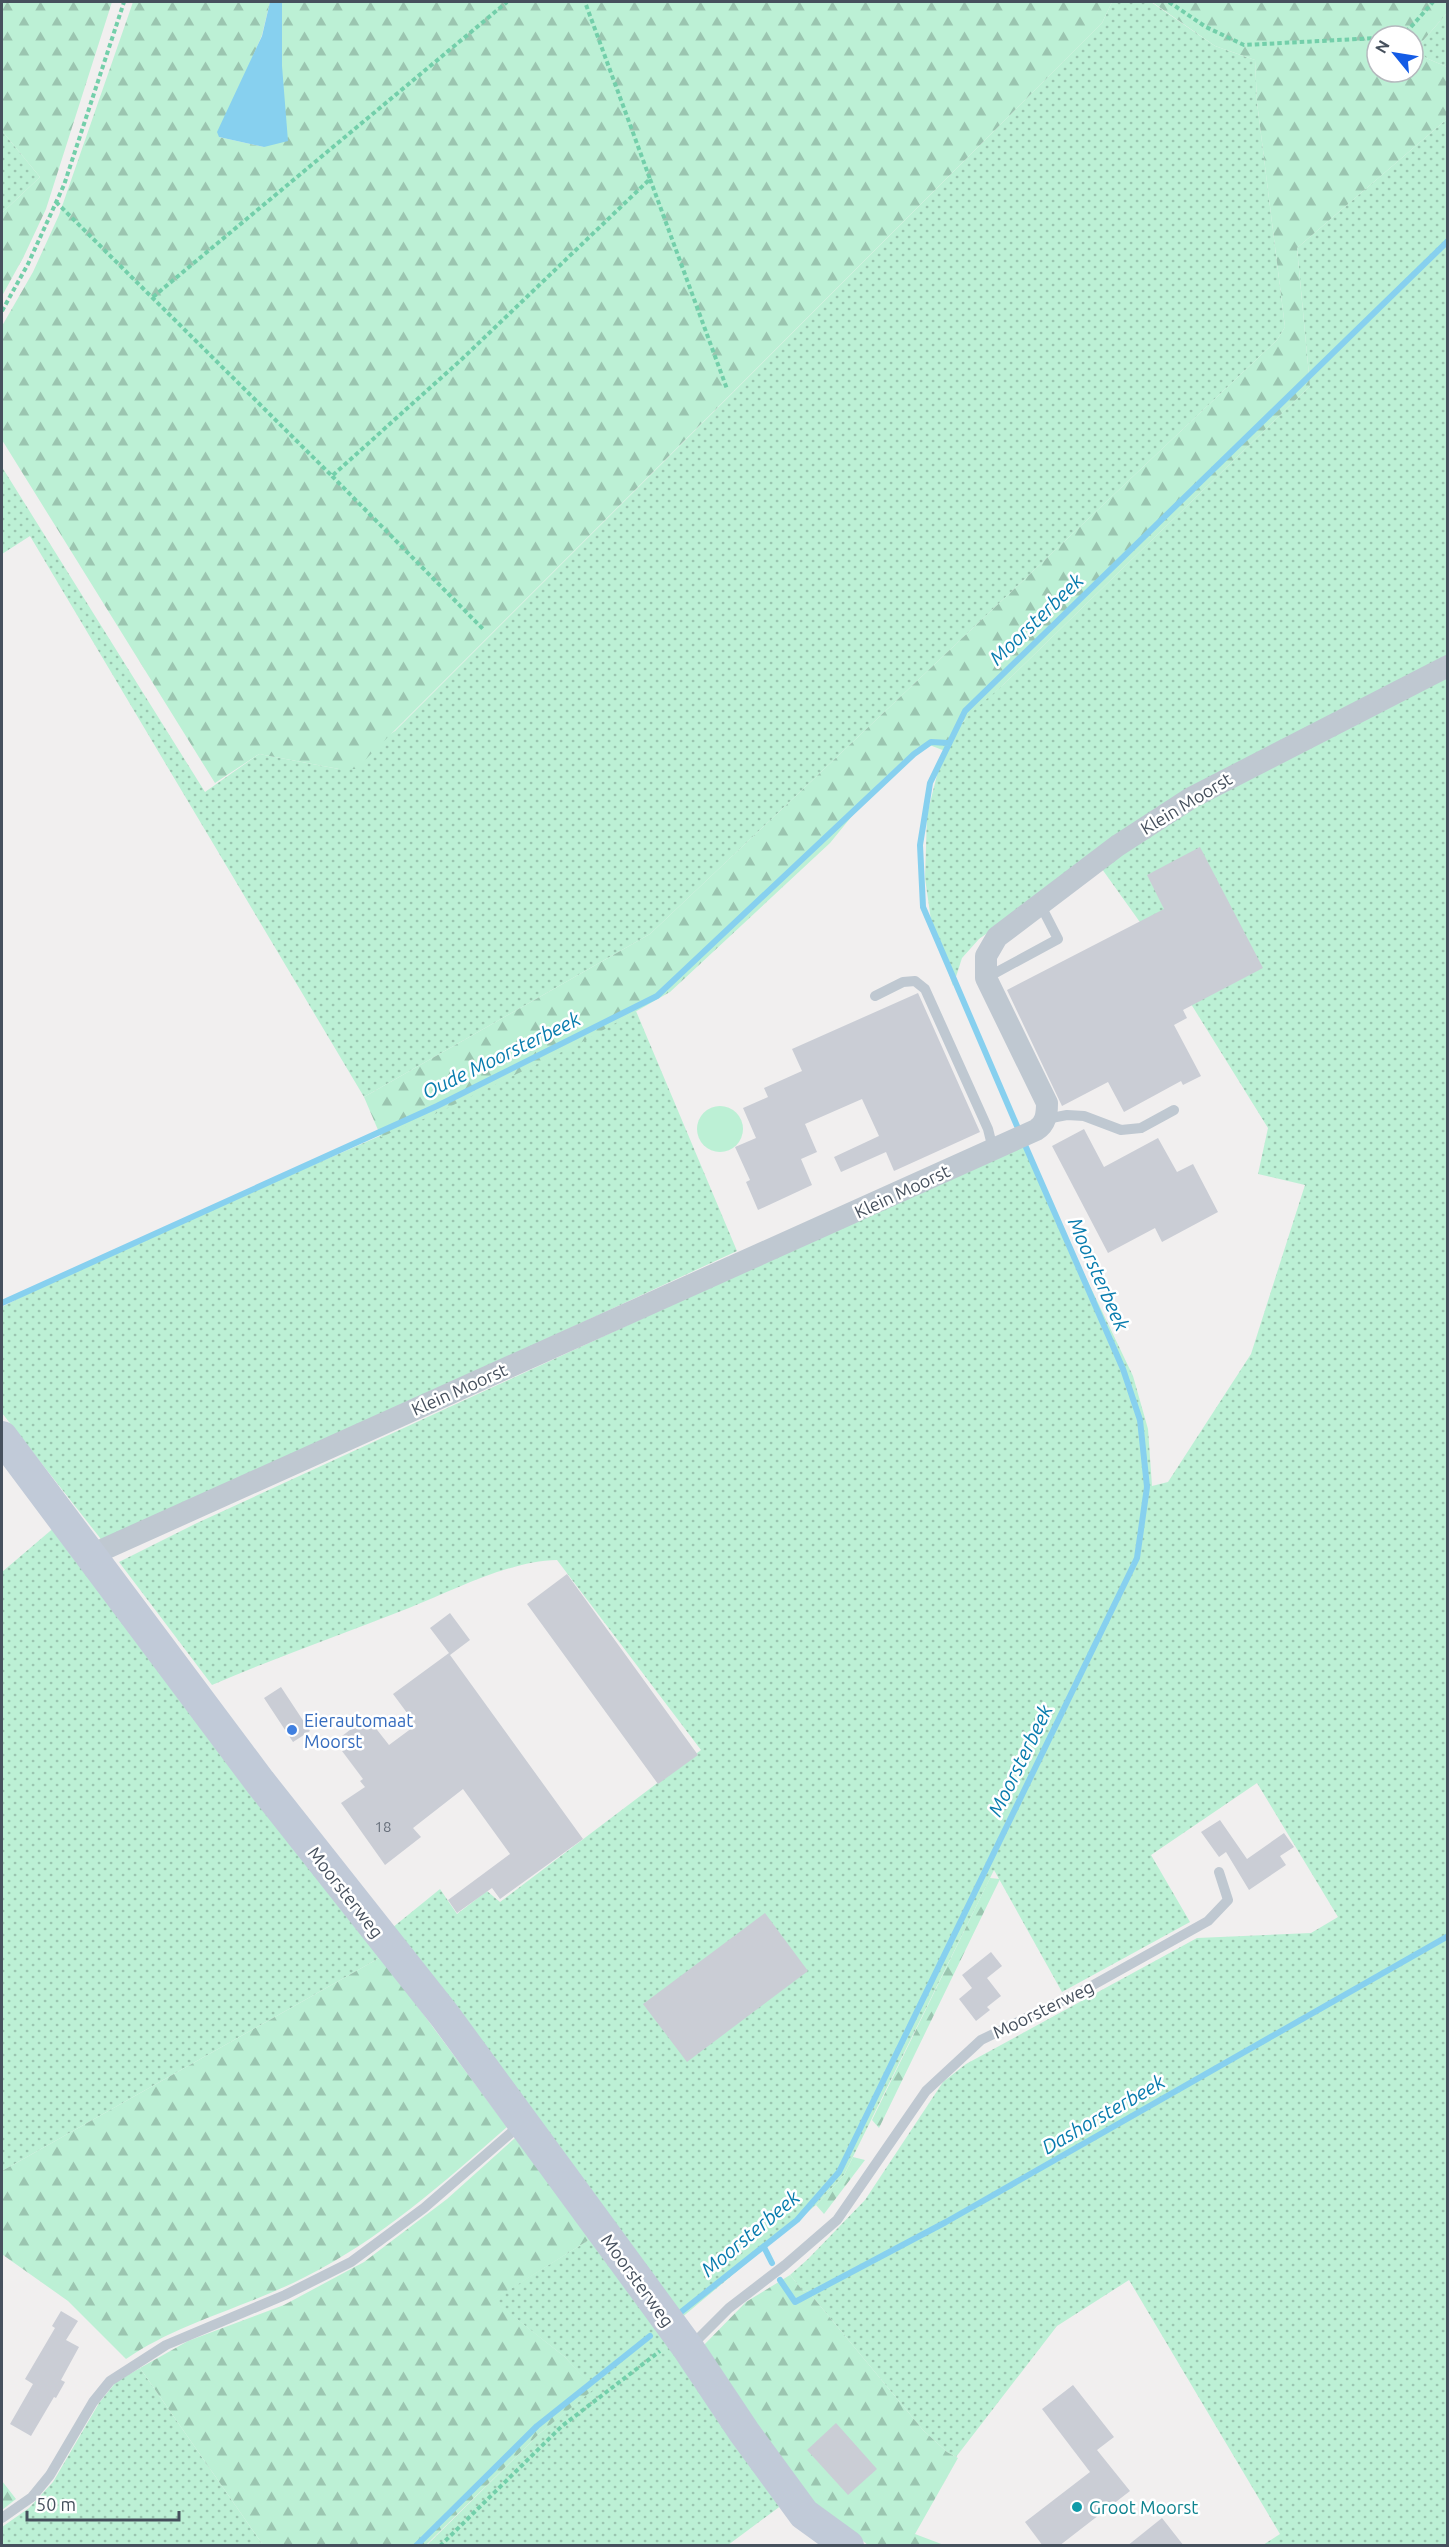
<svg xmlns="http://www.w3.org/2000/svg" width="1449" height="2547" font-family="Ubuntu,sans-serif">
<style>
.grass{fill:url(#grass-dots)}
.forest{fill:url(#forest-firs);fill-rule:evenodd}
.park{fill:#bcf0d5}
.water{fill:#87d0ef}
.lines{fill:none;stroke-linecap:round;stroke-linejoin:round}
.stream{stroke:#87d0ef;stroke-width:6}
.building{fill:#cacdd5}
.path{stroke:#73cfaa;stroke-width:4;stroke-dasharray:4.5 3;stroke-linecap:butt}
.lane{stroke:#bfc8d1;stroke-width:10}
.street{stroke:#bfc8d1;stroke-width:22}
.secondary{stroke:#c1cad8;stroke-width:32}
.shop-dot{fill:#3f7fe0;stroke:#fff;stroke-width:2}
.culture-dot{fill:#0f9aa8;stroke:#fff;stroke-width:2}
.labels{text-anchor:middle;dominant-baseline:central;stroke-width:5;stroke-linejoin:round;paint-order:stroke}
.number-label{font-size:15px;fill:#676f7b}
.street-label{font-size:18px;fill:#46505d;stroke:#fff}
.shop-label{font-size:18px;fill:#366cbe;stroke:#fff;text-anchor:start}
.culture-label{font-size:18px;fill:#0d838f;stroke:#fff;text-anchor:start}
.water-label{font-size:20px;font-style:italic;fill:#087cae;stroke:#fff}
</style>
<defs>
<pattern id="grass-dots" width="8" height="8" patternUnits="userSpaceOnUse" patternTransform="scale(1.5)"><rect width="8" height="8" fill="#bcf0d5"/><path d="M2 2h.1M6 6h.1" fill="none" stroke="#9bc5b0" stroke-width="1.8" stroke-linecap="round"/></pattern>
<pattern id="forest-firs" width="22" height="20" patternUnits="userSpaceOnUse" patternTransform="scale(1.5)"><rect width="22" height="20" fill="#bcf0d5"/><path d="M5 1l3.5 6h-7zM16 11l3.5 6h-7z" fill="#9bc5b0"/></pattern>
</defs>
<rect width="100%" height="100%" fill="#f1efef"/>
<!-- grass -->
<path class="grass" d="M1112,2H1151L1215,46L1255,60L1257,102L1285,327L1277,340L650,934L364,1097L30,536L2,554V467L205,792L259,754L339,769L395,731L1102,23Z
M1447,13V67L1426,58L1421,53V43Z
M1447,119V657L1048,890L979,939L962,958L953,986L931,920L925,878L927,815L941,759L950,738L973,710L1004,684L1310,386L1297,248Z
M2,131L40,177L2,213Z
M1447,675V2545H1263L1280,2534L1129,2280L1057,2326L956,2457L947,2452L923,2430L807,2290L804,2292L790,2275L808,2259L865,2200L943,2082L966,2064L1197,1938L1311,1933L1338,1917L1257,1783L1151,1855L1190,1922L1062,1992L994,1870L844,2175L816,2205L680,2319L392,1928L440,1889L457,1914L487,1891L500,1902L701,1750L557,1560C509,1561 454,1590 409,1608C343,1634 277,1657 212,1685L119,1562L197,1523L1022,1144L1133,1376L1148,1429L1152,1486L1168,1482L1251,1354L1305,1185L1258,1174L1268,1128L1142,925L1102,869C1208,790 1329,735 1447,675Z
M636,1011L737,1251L104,1543L2,1413V1307C208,1199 433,1127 636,1011Z
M56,1526L381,1957L2,2171V1572Z
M592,2238L782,2505L728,2545L426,2546L539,2434L593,2389L565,2357L492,2300Z
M140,2368L263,2545L2,2546V2527L29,2508L53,2482L99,2403L116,2382Z"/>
<!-- forest -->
<path class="forest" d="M2,2H112L46,209L24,256L2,296V213L40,177L2,131Z
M133,2H270L262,35L219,137L264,147L282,66V2H1112L1102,23L356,769H339L259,754L215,783L2,440V326L33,272L59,215Z
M1152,2H1447V13L1421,43V53L1426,58L1447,67V119L1297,248L1310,386L1004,684C981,705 957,721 945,751L927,744L917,748L879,783L830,843L670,992L584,1041L433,1115L381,1137L364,1097L650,934L1277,340L1285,327L1257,102L1255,60L1215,46ZM1377,36H1413V72H1377Z
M990,1878L1000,1879L879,2128L872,2120Z
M381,1957L507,2127C443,2183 381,2239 305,2277C247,2307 179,2322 126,2359L68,2301L3,2255L2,2258V2171Z
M515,2138L592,2238L493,2300L565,2357L594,2389L539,2434L426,2545H263L140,2368L188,2341L284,2305L364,2262L447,2199Z
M853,2157L865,2160L824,2214L816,2205L844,2175Z
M790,2275L804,2292L807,2290L923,2430L947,2452L958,2458L915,2534L944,2545H868L807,2498L700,2349L746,2302Z
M2,2481L16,2499L2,2510Z"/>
<!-- park -->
<path class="park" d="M697 1129a23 23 0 1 1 46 0a23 23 0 1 1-46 0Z"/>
<!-- water -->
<path class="water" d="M270,2H282V66L288,141L264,147L219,137L217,132L262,36Z"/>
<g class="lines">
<!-- stream -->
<path class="stream" d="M1017,1126L923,907L920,845L930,783L965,711L1448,241
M2,1303L437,1106L657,996L914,754L931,742L949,743
M764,2247L772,2263
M780,2280L795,2302L946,2222L1448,1936
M676,2316L797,2220L839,2172L1137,1558L1147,1487L1140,1420L1123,1369L1025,1145
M416,2546L537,2426L650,2336"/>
</g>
<!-- building -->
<path class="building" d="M1200,847L1263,968L1183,1010L1187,1018L1174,1025L1201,1076L1183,1085L1181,1081L1124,1112L1108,1082L1062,1106L1007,990L1164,909L1147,875Z
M918,993L980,1132L894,1171L886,1152L841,1172L834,1157L879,1136L862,1099L805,1124L817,1152L801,1159L812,1185L758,1210L746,1182L750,1180L735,1147L756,1138L743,1108L768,1097L764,1088L802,1071L792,1049Z
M1084,1129L1104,1167L1158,1138L1177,1172L1193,1164L1218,1212L1162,1242L1155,1228L1108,1253L1052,1146Z
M567,1574L698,1755L658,1784L527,1604Z
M450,1613L470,1640L450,1655L583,1839L500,1899L492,1888L457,1913L448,1900L510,1854L463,1789L413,1828L421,1837L385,1865L341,1803L365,1787L360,1781L363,1779L342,1751L349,1746L342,1736L367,1717L389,1745L416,1725L393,1694L449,1653L430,1628Z
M281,1687L310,1731L293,1742L264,1698Z
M1220,1820L1247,1859L1284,1833L1294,1847L1280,1856L1286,1865L1249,1890L1226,1852L1219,1857L1201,1832Z
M765,1913L808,1971L687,2062L643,2004Z
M991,1952L1002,1966L987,1978L1001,1996L987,2007L990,2010L976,2021L959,1999L972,1988L962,1975Z
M61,2311L78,2321L66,2340L79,2347L61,2380L65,2382L56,2398L54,2397L31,2436L10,2424L33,2384L25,2379L55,2328L52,2326Z
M1073,2385L1114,2437L1097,2450L1130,2491L1059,2546H1043L1025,2522L1090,2472L1042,2409Z
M836,2423L877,2469L848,2495L807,2450Z
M1162,2518L1184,2546H1127Z"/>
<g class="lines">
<!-- path -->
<path class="path" d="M1169,2L1206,27L1244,45L1377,38
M1399,36L1410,28L1433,2
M650,179L727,389
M56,202L332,476L462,359L650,179L585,2
M153,297L507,2
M2,311L28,264L64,185L124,2
M332,476L484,630
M440,2546L562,2426L660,2351"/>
<!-- lane -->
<path class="lane" d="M986,978L1058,939L1040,904
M875,996L903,982L915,981L925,989L988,1129L993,1149
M1046,1119L1067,1115L1084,1116L1121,1130L1141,1128L1174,1110
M691,2346L729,2308L785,2265L837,2220L926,2091L981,2040L1086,1989L1208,1921L1228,1900L1219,1872
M2,2518L32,2497L50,2475L93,2402L110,2381L166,2345L285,2295L351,2262L424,2208L520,2125"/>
<!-- street -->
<path class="street" d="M91,1555L1036,1130C1046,1124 1047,1114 1047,1103L986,978V956L997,937L1117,846L1191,798L1448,666"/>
<!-- secondary -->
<path class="secondary" d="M2,1437L260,1782L445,2016L688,2348L744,2432L804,2514L848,2546"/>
</g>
<!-- markers -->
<circle class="shop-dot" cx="292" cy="1730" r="6"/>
<circle class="culture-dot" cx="1077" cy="2507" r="6"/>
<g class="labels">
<!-- number labels -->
<g class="number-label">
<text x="383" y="1826">18</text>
</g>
<!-- street labels -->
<g class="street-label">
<text transform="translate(1186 803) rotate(-31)">Klein Moorst</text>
<text transform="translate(902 1191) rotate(-25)">Klein Moorst</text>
<text transform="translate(459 1389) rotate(-24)">Klein Moorst</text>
<text transform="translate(346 1892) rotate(52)">Moorsterweg</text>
<text transform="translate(1043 2009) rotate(-26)">Moorsterweg</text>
<text transform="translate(638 2280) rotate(54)">Moorsterweg</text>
</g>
<!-- shop labels -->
<g class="shop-label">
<text x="304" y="1720">Eierautomaat<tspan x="304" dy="21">Moorst</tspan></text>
</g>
<!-- culture labels -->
<g class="culture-label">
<text x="1089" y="2507">Groot Moorst</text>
</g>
<!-- water labels -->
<g class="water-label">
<text transform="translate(1036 619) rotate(-44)">Moorsterbeek</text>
<text transform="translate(501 1055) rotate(-26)">Oude Moorsterbeek</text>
<text transform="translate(1099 1274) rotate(66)">Moorsterbeek</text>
<text transform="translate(1020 1760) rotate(-64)">Moorsterbeek</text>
<text transform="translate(1103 2114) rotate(-30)">Dashorsterbeek</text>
<text transform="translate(750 2233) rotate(-40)">Moorsterbeek</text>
</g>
</g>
<!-- border -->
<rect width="1449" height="2547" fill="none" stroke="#46505d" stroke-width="6"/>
<!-- north arrow -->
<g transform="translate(1395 54) rotate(300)"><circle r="28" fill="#ffffff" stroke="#b5b9be" stroke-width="1.5"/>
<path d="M0-4.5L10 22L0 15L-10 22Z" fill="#145ce6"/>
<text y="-9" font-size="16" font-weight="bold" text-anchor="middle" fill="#46505d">N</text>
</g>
<!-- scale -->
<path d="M27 2511v9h152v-9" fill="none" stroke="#46505d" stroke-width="3"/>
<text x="36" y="2511" font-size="18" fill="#46505d" stroke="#ffffff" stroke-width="4.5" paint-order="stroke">50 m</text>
</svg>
